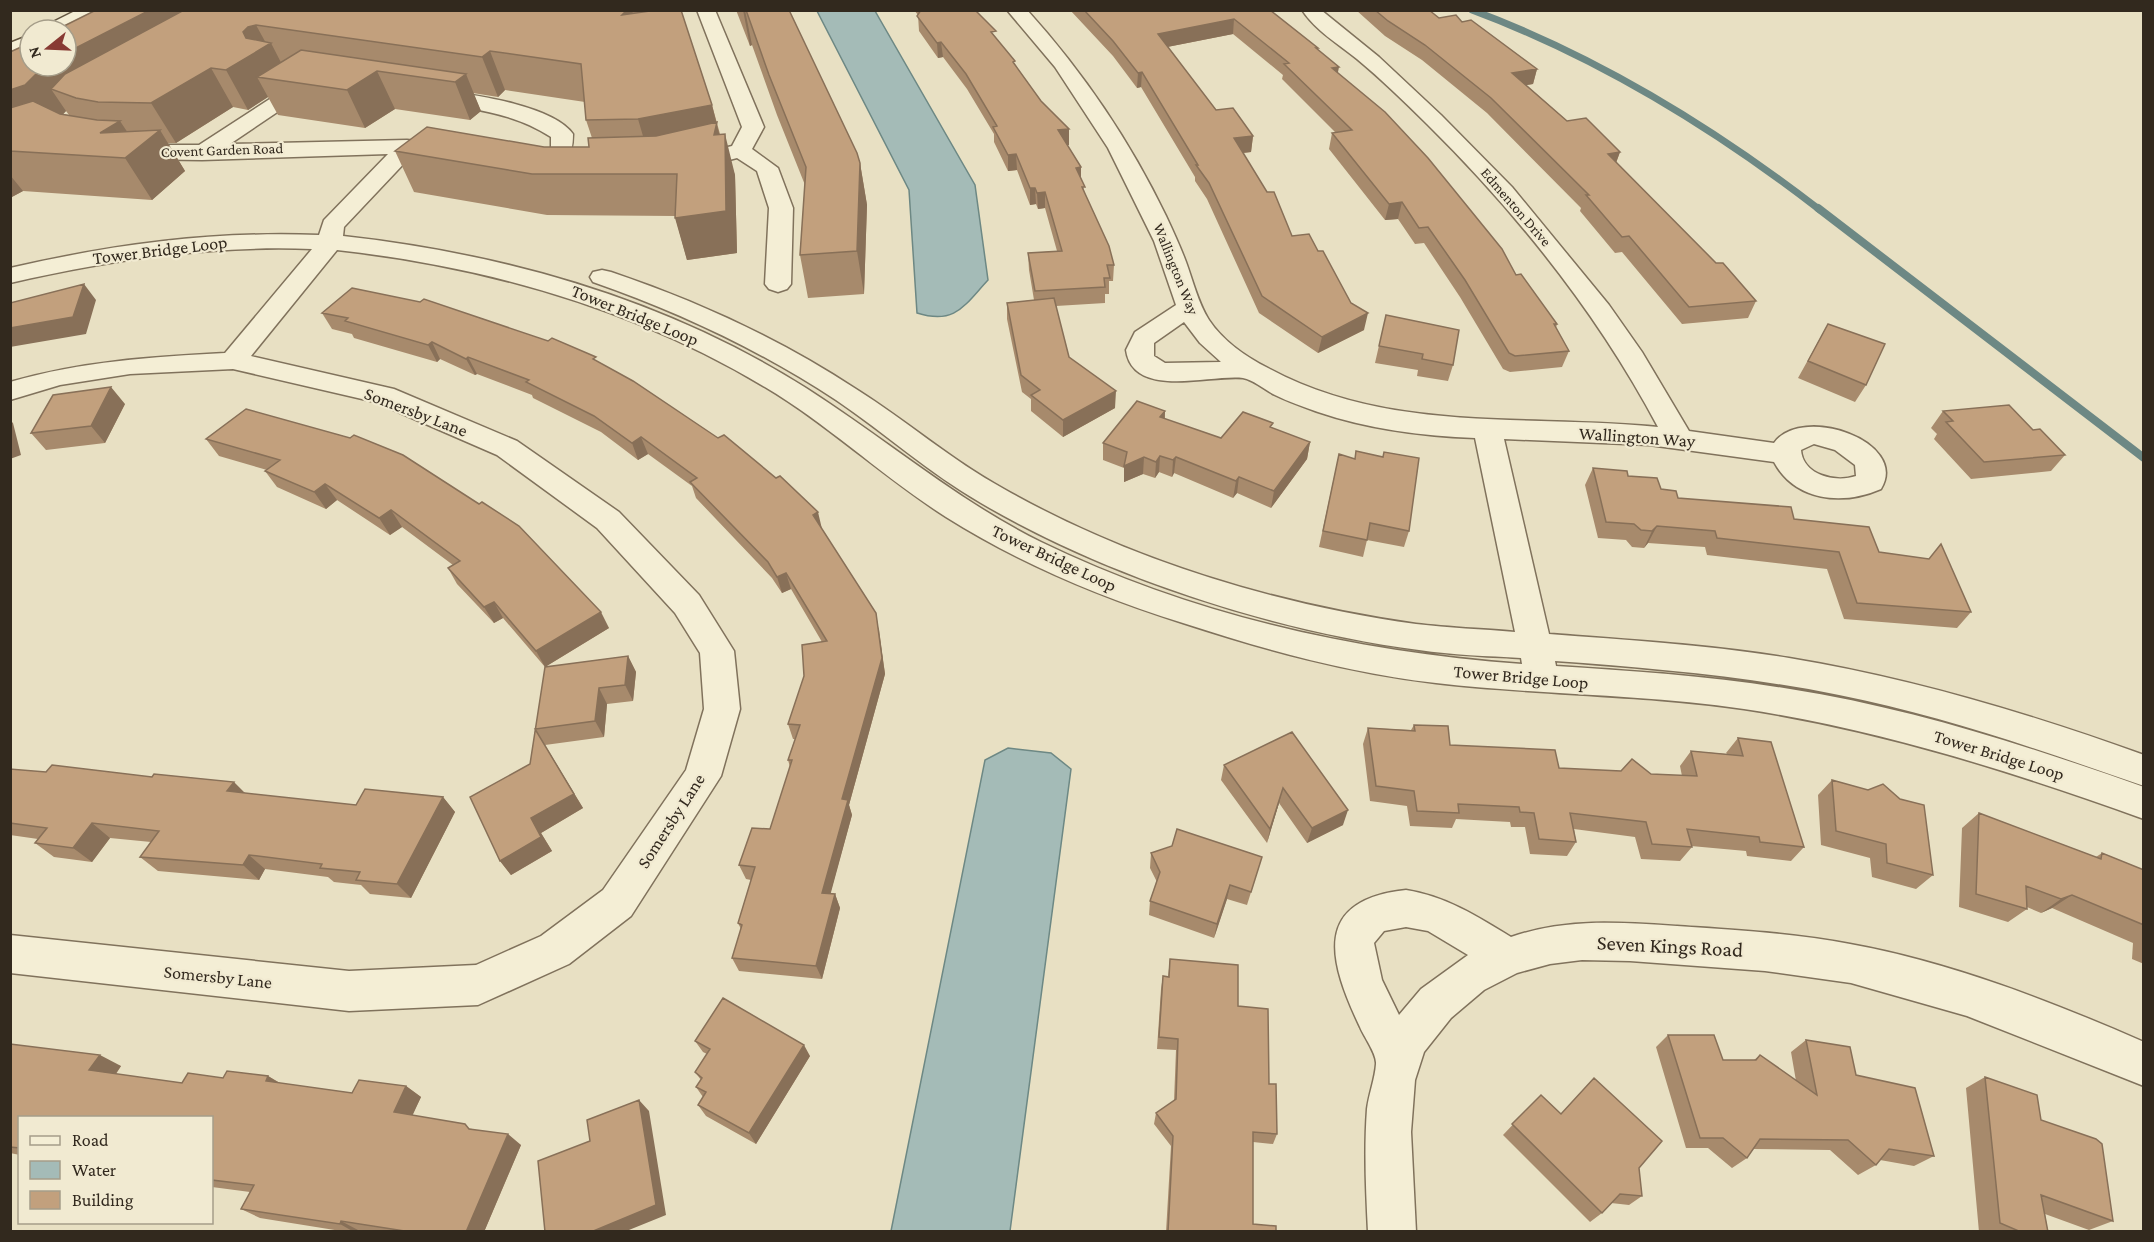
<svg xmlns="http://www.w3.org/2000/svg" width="2154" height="1242" font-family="'Crimson Pro',serif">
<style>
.water{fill:#a4bbb7;stroke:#6d8884;stroke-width:1.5}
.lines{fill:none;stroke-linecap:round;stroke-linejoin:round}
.stream-far1{stroke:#6d8884;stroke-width:7}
.stream{stroke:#6d8884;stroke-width:8}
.minor-casing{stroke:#80725c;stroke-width:3}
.secondary-casing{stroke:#62543f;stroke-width:3}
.minor{fill:#f4eed5;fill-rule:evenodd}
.secondary{fill:#f4eed5;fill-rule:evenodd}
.wall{fill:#a78a6c;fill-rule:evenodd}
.shaded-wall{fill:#887058}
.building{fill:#c2a07d;stroke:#887058;stroke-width:1.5}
.labels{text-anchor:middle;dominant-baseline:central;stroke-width:4.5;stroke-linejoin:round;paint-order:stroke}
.far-street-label{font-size:15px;fill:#32291e;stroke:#f1ead1}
.street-label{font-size:18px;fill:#32291e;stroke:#f1ead1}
.near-street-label{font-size:21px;fill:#32291e;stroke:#f1ead1}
</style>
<rect width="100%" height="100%" fill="#e8e0c3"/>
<!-- water -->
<path class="water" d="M817,11H875L975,185L988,280C964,306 955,325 917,313L909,190Z
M1008,748L1051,753L1071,769L1010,1231H891L985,760Z"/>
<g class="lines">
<!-- stream-far1 -->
<path class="stream-far1" d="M1472,10C1598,57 1714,128 1820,210"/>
<!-- stream -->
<path class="stream" d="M1818,208L2144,458"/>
<defs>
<path id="minor" d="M697,10H715L764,127L752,149L778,168L793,208L791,284L787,289L778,292L769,289L765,284L769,208L757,171L737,158L687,171L679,169L676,164L679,159L732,146L742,127Z
M1007,10H1027C1083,72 1130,141 1166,216C1173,231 1180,246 1186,262C1193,281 1198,303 1209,320C1223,341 1246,357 1268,368C1389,434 1526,414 1658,427C1598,314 1518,214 1427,124C1404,101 1381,79 1357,59C1337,43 1316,31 1302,10H1321L1379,57L1441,115L1512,187L1609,305L1642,352L1689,431L1774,443C1801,404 1910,441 1881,489C1842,506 1795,501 1774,462L1649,445L1504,439L1549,634C1629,640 1709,645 1789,658C1910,678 2028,713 2144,755V786C2043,751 1944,716 1839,695C1745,676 1651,668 1555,661L1556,666C1634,671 1712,676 1790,689C1911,708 2028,746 2144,787V819C2013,772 1882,730 1744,709C1642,694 1538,695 1436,683C1349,673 1266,650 1183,623C1100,597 1019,563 946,517C883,477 829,425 765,387C633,308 489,267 337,250L251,356L394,389L517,441L619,512L699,595L734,651L740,709L721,776L631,916L569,964L478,1005L349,1011L10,973V935L349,971L476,965L541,936L603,890L686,770L704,709L700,653L675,613L597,528L497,455L375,402L233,369L130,374L60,385L10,400V382C82,361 152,357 225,353L312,249C209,245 111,260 10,283V268C115,244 211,231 319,235L324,220L388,154L202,160L129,159L121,157L118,152L121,147L129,145H199L302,78H316L319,82L316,86L230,144L407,140L454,145L457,150L454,155H412L344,227L343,236C505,254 667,300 806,388C886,439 956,500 1041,542C1191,615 1357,652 1522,664L1521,658C1487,656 1452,655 1419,650C1274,631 1107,577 981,503C929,473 885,433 836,400C760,350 679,312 593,282L590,277L593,272L602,270L611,272C697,301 780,339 856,389C907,421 951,460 1004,489C1129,560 1274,604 1416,624C1449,628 1482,629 1515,632L1475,438C1423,436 1368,429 1318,412C1304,407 1289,402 1275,395C1265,390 1254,380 1243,378C1211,374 1133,400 1126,350L1135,332L1176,305L1154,241L1108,148L1055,67ZM1184,322L1200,343L1221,362L1165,363L1154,356V343ZM1814,444L1835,450L1855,465L1856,476C1835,483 1803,475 1801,450Z
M433,89C467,94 552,104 573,134C573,146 571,156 564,167H548L545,162L551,147V137C511,111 470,110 426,99L423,95L426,91Z
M1406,890C1445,896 1477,916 1511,937C1566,918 1620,922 1677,926C1735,930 1793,933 1850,944C1950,962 2050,1001 2144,1042V1086L1967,1016L1851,983L1765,971L1630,961L1582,960L1550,964L1517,973L1484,990L1451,1018L1424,1052L1415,1080L1411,1132L1416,1232H1368C1366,1191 1364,1150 1367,1109C1369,1093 1375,1079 1376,1064C1377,1054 1364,1037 1360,1027C1329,962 1311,900 1406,890ZM1406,927L1428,931L1468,955L1421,989L1399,1015L1382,980L1374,943L1384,931Z"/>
<path id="secondary" d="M77,10H101L66,30H43L45,26Z
M30,35V49L10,57V43Z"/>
</defs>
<!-- minor casing -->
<use href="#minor" class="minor-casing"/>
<!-- secondary casing -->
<use href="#secondary" class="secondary-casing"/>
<!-- minor -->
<use href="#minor" class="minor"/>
<!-- secondary -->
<use href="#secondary" class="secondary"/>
</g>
<!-- wall -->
<path class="wall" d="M96,10H681L712,105L720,134L735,175L737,253L687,260L675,216L547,215L414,192L395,151L589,147L592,138L586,120L585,102L505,90L498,97L473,93L481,111L470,120L395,109L365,128L278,115L268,97L248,110L233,107L176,143H168L185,171L152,200L23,191L10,198V52ZM66,111L69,115L63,114Z
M736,10H789L860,163L867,205L864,294L808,298L800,255L805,185L777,115L752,45L750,46Z
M914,10H975L996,38L1041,101L1069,129V145H1067L1081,167V178L1085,194L1114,265L1113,281H1109V294H1105V303L1056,306L1069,357L1115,408L1063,437L1031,411V399L1022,392L1007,319V303L1034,300L1029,270L1028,253L1057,251L1045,208L1038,209L1036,204L1030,205L1017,170L1008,171L994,142V134L967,89L943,57L938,58L919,31L918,15Z
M1070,10H1270L1318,48V50L1337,73L1516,275L1557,324L1556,328L1569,351L1562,367L1510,372L1503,369L1460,297L1424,243L1415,244L1398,219L1385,220L1329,149L1332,133H1336L1282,79L1283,75L1233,34L1167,47L1216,110L1253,136L1251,152L1243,153L1292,236L1318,251L1364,330L1318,353L1259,313L1207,199L1195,181V177L1141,87L1137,88L1113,56Z
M1356,10H1429L1439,18L1462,22L1537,69L1533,84L1526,85L1567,121L1620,152L1616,163L1716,263L1756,301L1748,318L1682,324L1622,252L1615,253L1580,211L1581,208L1487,113L1422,60L1385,36Z
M322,313L598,362L821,527L879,629L885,674L849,805L852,815L830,894H835L840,908L822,979L739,971L732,958L741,929L738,923L751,880L746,879L739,865L770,829L790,767L788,760L795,739H793L788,724L822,642L791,589L782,593L772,578L696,498L692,486L648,454L638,460L601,432L533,398L532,395L477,374L475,375L440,359L437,362L354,338L352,334L332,329Z
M1386,315L1453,365L1448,381L1417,376L1418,370L1375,363Z
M1828,324L1866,385L1855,402L1798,378Z
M125,404L105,443L46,450L31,433Z
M246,409L609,628L545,667L503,618L494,623L457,584L448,568L453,565L402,527L390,535L337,500L326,509L277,487L265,471L267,470L219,456L206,439Z
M1165,411V419L1221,438L1272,428L1310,442L1307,459L1271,508L1237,493L1233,498L1174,473L1172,477L1159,472L1155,478L1143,474L1124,482V468L1103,460V443Z
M1943,411L2065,455L2051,471L1971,479L1934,439L1937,434L1931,428Z
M1339,454L1409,531L1404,547L1367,540L1363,557L1319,547Z
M1593,468L1628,476L1661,489L1678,498L1794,519L1879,552L1971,612L1957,628L1844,619L1827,569L1707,555L1705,547L1648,543L1644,548L1632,547L1626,540L1598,538L1585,485Z
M628,656L636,672L633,701L607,704L604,737L545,745L583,808L541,833L552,851L511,875L500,861L530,764L545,667Z
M1414,725L1450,745L1559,768L1682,776L1680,766L1691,751L1727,754L1726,753L1738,738L1804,847L1791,861L1747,856L1746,851L1691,846L1692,847L1680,861L1641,859L1635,837L1574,829L1576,842L1567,856L1530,854L1525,827H1511L1510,822L1456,819L1452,828L1410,826L1407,806L1370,801L1363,744L1368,728L1411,730Z
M1292,732L1343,825L1307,843L1279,803L1267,843L1221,780L1224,765Z
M10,769L356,805L443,797L455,812L411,898L370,894L361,885L334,882L328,877L265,869L259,880L158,871L140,857L151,842L110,838L92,862L54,857L35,843L38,839L10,835Z
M1832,780L1900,799L1933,875L1916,889L1872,877L1870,858L1821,845L1818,795Z
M1979,813L2096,857L2102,853L2144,870V964L2132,959L2133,943L2052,908L2041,913L2027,907V909L2008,922L1959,907L1962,828Z
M1151,853L1262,857L1247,905L1227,899L1214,938L1149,915L1150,901L1157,882L1150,868Z
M1170,959L1238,1006L1269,1084L1277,1134L1273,1144L1253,1142V1224L1276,1232H1166L1171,1146L1154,1124L1156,1113L1174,1101L1176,1050L1157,1049L1161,989L1163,976L1168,977Z
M1668,1035L1723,1060H1754L1760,1055L1796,1081L1791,1052L1806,1040L1856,1075L1934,1156L1914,1166L1880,1160L1876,1165L1858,1175L1830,1150L1753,1149L1747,1158L1732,1168L1708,1148H1686L1656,1047Z
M695,1041L810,1056L756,1144L706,1116L698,1105L703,1097L696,1087L701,1080L695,1072L707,1054L703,1052Z
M10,1044L121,1066L116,1074L182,1083L223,1078L268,1076L280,1083L352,1093L406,1086L421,1097L412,1115L472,1129L521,1145L484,1232H370L358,1230L357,1232H347L260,1218L241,1209L250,1192L212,1187V1118H20V1155L10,1153Z
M1985,1077L2041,1120L2113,1221L2089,1230L2045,1214L2048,1232H1979L1966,1088Z
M1594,1078L1639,1168L1642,1196L1629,1205L1611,1203L1602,1213L1590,1222L1503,1135L1541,1095L1561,1114Z"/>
<!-- shaded-wall -->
<path class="shaded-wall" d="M150,10H243L51,89L66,111L53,125L10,141V90L44,66H66V53Z
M627,10H632L641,46L622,15Z
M743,10H745L752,45L750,46Z
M1234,19L1233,34L1157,49L1158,34Z
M256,25L267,45L271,43L291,82L257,77L268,97L248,110L226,70L243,32L248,27Z
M941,42L943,57L938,58L937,43Z
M490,51L505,90L498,97L482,57Z
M1339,67L1336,82L1332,68Z
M211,68L233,107L176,143L151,103Z
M1537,69L1533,84L1508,88L1512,73Z
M377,71L395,109L365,128L347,90Z
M1142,72L1141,87L1137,88L1138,73Z
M466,74L481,111L470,120L455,82Z
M712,105L725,157V134L735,175L737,253L687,260L675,218L725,171L650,160L638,119Z
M120,121L138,148L160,130L185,171L152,200L125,158L100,133Z
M1069,129V145L1058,146V130Z
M1253,136L1251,152L1232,154L1234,138Z
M1620,152L1614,168L1608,154Z
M1016,154L1017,170L1008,171V155Z
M860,163L867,205L864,294L857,251Z
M1081,167V183L1076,168Z
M10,175L23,191L10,198Z
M1030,188H1035L1036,204L1030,205Z
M1045,192V208L1038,209L1037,193Z
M1402,202L1398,219L1385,220L1389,204Z
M84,284L96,300L86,334L10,347V328Z
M1368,313L1364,330L1318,353L1322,337Z
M432,342L440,359L437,362L428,345Z
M468,357L477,374L475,375L466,359Z
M111,387L125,404L105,443L91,426Z
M1116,391L1115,408L1063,437V420Z
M1165,411L1164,427L1160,417Z
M10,420L13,423L21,455L10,459Z
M641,437L648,454L638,460L632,443Z
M1310,442L1307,459L1271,508L1274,491Z
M1160,456L1159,472L1155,478L1156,462Z
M1144,457L1143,474L1124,482V466Z
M1176,457L1174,473L1172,477L1173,460Z
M1239,477L1237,493L1233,498L1236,481Z
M325,484L337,500L326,509L314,492Z
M391,510L402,527L390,535L379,518Z
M818,512L822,529L813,515Z
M1657,526L1648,543L1644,548L1652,531Z
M786,573L791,589L782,593L777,577Z
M494,602L503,618L494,623L484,607Z
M601,612L609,628L545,667L536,651Z
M876,613L885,674L849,805L852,815L827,907L822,893L842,799Z
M628,656L636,672L633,701L625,685Z
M599,688L607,704L604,737L595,721Z
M535,729L583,808L541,833L552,851L511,875L500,861L531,818Z
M234,782L249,797L227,791Z
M1283,788L1279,803L1267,843L1270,829Z
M443,797L455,812L411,898L397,884Z
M1348,810L1343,825L1307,843L1312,828Z
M92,823L110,838L92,862L73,848Z
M249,855L265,869L259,880L243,865Z
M1230,885L1227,899L1214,938L1217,924Z
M835,894L840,908L822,979L816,966Z
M2072,895L2052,908L2041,913L2061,899Z
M804,1045L810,1056L756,1144L749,1133Z
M100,1055L121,1066L110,1082L89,1070Z
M268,1076L286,1087L266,1081Z
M406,1086L421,1097L409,1123L394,1112Z
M639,1100L649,1111L666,1215L624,1232H591Z
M508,1134L521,1145L484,1232H466Z
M341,1221L358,1230L357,1232H354L340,1224Z"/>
<!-- building -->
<path class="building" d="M96,10H150L66,53V30H56Z
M184,10H627L622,15L657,10H681L712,105L638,119L586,120L581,64L490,51L482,57L256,25L248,27L243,32L246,38L271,43L226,70L211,68L151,103L98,102L76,98L51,89L65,74Z
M746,10H789L857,153L860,163L857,251L800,255L806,167L769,75Z
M921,10H975L996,31L991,32L1015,61L1013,62L1041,101L1069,129L1058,130L1081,167L1076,168L1085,187H1082L1109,246L1114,265H1107L1110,278H1104L1105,287L1035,291L1028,253L1062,251L1045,192L1037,193L1035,188H1030L1016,154L1008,155L993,127L997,126L966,74L941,42L937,43L917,16Z
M1084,10H1270L1318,48H1316L1339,67L1332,68L1385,112L1428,158L1502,249L1516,275L1521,274L1557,324H1554L1569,351L1515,356L1509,353L1465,280L1428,227L1419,228L1402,202L1389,204L1332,133L1352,130L1284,64L1289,63L1234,19L1158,34L1216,110L1233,108L1253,136L1234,138L1267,192H1274L1292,236L1309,234L1318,251H1323L1351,303L1368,313L1322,337L1262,296L1209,183L1196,165H1198L1142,72L1138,73L1113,41Z
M1375,10H1429L1439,18L1456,15L1462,22L1471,20L1537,69L1512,73L1567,121L1586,118L1620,152L1608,154L1716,263H1723L1756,301L1689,307L1629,236L1622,237L1586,195H1589L1491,98L1425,45L1388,21Z
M30,43V66H44L25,85L10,90V52Z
M301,50L466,74L455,82L377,71L347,90L257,77Z
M33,101L60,114L97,120L120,121L100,133L160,130L125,158L10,151V108Z
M717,122L714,135L725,134L726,211L675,218L677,174H532L395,151L427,127L544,147H589L588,138L656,136Z
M84,284L73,317L10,328V303Z
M352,288L420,302L424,299L548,341L552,338L596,357L593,359L633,381L718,438L724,435L776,478L780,476L818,512L813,515L876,613L882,658L842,799L848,800L822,893L835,894L816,966L732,958L742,925L738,923L755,867L739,865L752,828L770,829L792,760H788L800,725L788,724L804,676L802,645L827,641L786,573L777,577L768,562L690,482L697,478L641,437L632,443L594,416L526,382L529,380L468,357L466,359L432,342L428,345L345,321L348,318L322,313Z
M1054,298L1069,357L1116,391L1063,420L1031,395L1040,390L1021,375L1007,303Z
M1386,315L1459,330L1453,365L1422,359L1423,354L1379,346Z
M1828,324L1885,344L1866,385L1808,361Z
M111,387L91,426L31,433L53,395Z
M1137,401L1165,411L1160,417L1221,438L1243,412L1273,423L1270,427L1310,442L1274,491L1239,477L1236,481L1176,457L1173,460L1160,456L1156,462L1144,457L1124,466L1127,452L1103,443Z
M2009,405L2033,430L2040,429L2065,455L1984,462L1946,422L1953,421L1943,411Z
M246,409L350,438L354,435L403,455L479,504L482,502L519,526L601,612L536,651L494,602L484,607L448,568L460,561L391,510L379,518L325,484L314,492L265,471L280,460L206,439Z
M1356,451L1383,457L1384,452L1419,458L1409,531L1370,523L1367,540L1323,531L1339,454L1355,459Z
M1593,468L1627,471L1628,476L1657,478L1661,489L1676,491L1678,498L1791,507L1794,519L1869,527L1879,552L1929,559L1941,544L1971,612L1857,603L1839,552L1717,538L1715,531L1657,526L1652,531L1641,530L1634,524L1606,522Z
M628,656L625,685L599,688L595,721L535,729L574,794L531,818L541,837L500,861L470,797L530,764L545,667Z
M1414,725L1448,726L1450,745L1555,750L1559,768L1621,771L1632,759L1651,774L1697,776L1691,751L1743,756L1738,738L1771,742L1804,847L1760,842L1759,837L1687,829L1692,847L1652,844L1646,822L1570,813L1576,842L1539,839L1534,813L1520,812L1519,807L1458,804L1459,813L1417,811L1414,791L1376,786L1368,728L1415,731Z
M1292,732L1348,810L1312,828L1283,788L1270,829L1224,765Z
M52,765L152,777L154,774L234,782L227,791L356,805L365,789L443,797L397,884L356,880L360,872L320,868L322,864L249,855L243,865L140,857L159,831L92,823L73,848L35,843L47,828L10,823V769L46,772Z
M1832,780L1868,790L1883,784L1900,799L1924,805L1933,875L1887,863L1886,844L1836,831Z
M1979,813L2101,859L2102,853L2144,870V925L2072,895L2061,899L2026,886L2027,909L1976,894Z
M1177,829L1262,857L1251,892L1230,885L1217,924L1150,901L1160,872L1151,853L1172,846Z
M1170,959L1238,965V1006L1268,1009L1269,1084H1276L1277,1134L1253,1132V1224L1276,1226V1232H1168L1173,1136L1156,1113L1176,1099L1178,1039L1159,1037L1163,976L1169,977Z
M723,998L804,1045L749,1133L698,1105L706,1092L696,1087L702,1078L695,1072L710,1049L695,1041Z
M1668,1035H1714L1723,1060H1756L1760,1055L1817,1095L1806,1040L1850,1047L1856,1075L1915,1088L1934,1156L1889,1149L1876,1165L1848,1140L1760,1139L1747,1158L1723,1138H1700Z
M10,1044L100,1055L89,1070L182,1083L188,1073L223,1078L227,1071L268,1076L266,1081L352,1093L359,1080L406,1086L394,1112L465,1124L469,1129L508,1134L466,1232H411L341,1221L340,1224L241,1209L254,1185L212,1180V1118H20V1148L10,1147Z
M1985,1077L2037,1095L2041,1120L2096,1139L2102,1144L2113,1221L2041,1195L2048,1232H2021L2000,1223Z
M1594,1078L1662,1141L1639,1168L1642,1196L1620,1194L1602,1213L1512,1124L1541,1095L1561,1114Z
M639,1100L656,1205L591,1232H545L538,1161L590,1141L587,1120Z"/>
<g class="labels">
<!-- far-street labels -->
<g class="far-street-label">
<text transform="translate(222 150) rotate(-2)">Covent Garden Road</text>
<text transform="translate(1516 207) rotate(49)">Edmenton Drive</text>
<text transform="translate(1176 269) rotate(68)">Wallington Way</text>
</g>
<!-- street labels -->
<g class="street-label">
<text transform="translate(160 250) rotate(-7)">Tower Bridge Loop</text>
<text transform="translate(635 315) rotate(22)">Tower Bridge Loop</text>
<text transform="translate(416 412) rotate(21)">Somersby Lane</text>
<text transform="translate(1637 437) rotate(4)">Wallington Way</text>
<text transform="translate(1054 558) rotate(25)">Tower Bridge Loop</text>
<text transform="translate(1521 677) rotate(5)">Tower Bridge Loop</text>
<text transform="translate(1999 755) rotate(17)">Tower Bridge Loop</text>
<text transform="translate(671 821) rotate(-57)">Somersby Lane</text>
<text transform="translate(218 977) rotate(6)">Somersby Lane</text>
</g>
<!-- near-street labels -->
<g class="near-street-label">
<text transform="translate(1670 946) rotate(3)">Seven Kings Road</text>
</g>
</g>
<!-- border -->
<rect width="2154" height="1242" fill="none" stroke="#32291e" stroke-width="24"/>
<!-- legend -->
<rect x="18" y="1116" width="195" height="108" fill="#f1ead1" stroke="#a59d89" stroke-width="1.5"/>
<rect x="30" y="1136" width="30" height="9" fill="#f4eed5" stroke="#a59d89" stroke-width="1.5"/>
<text x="72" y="1146" font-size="18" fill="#32291e">Road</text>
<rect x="30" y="1161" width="30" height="18" fill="#a4bbb7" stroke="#a59d89" stroke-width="1.5"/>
<text x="72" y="1176" font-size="18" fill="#32291e">Water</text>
<rect x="30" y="1191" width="30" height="18" fill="#c2a07d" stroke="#a59d89" stroke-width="1.5"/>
<text x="72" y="1206" font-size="18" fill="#32291e">Building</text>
<!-- north arrow -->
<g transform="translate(48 48) rotate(252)"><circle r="28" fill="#f1ead1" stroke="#a59d89" stroke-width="1.5"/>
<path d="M0-4.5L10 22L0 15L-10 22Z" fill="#883a33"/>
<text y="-9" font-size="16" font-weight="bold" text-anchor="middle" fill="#32291e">N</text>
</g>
</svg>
